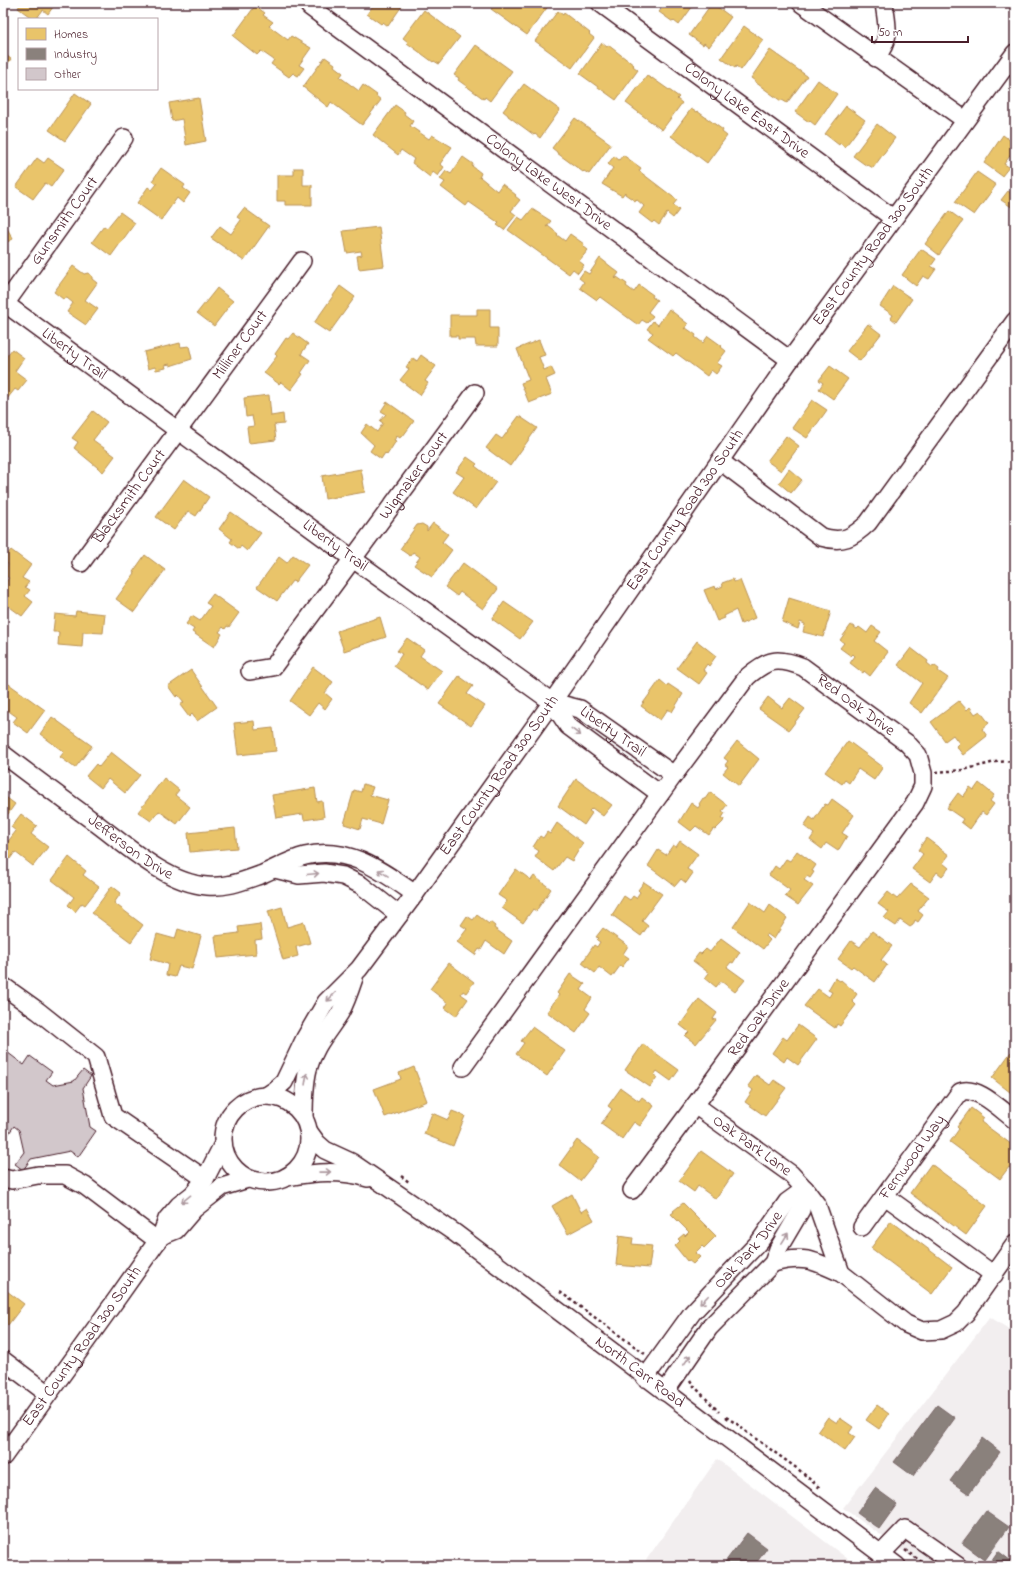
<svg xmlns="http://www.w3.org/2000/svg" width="1018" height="1569" font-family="'Indie Flower',sans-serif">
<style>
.built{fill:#f2eeef}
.homes{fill:#e9c46a;stroke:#b99257}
.industry{fill:#8a817c;stroke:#776464}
.building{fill:#d2c7cb;stroke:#4a1f2b}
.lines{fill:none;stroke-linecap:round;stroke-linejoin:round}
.minor-casing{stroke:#4a1f2b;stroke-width:20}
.path{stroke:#4a1f2b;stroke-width:2.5;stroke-dasharray:3 3;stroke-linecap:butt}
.minor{stroke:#fff;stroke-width:17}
.oneway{stroke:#ae9aa0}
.labels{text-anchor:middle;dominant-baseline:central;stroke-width:4;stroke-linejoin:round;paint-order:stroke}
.street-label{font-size:16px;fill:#4a1f2b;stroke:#fff}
</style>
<rect width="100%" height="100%" fill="#fff"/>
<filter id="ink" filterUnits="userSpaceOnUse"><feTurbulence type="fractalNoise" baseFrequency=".025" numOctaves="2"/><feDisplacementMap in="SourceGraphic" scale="8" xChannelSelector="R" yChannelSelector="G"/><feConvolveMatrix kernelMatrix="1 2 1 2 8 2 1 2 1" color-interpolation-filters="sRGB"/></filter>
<g filter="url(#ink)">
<!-- built -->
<path class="built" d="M990,1317L1015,1333V1566H924L843,1508Z
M717,1459L857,1566H642Z"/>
<!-- homes -->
<path class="homes" d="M21,3H48L53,7L48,14L43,10L36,19H33L18,8Z
M375,3H404L388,26L383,22L381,24L367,14Z
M495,3H547L549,5L527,35L491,9Z
M666,3H695L679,25L674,21L673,22L659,12Z
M712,3L731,17L709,47L704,43L703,45L689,35Z
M255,6L265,13L263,15L273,22L269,26L288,40L291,36L311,48L299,65L304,68L298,76L293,73L289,77L271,64L274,60L261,51L257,55L233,36Z
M424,10L460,37L439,64L434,61L433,62L407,43L408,42L403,38Z
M558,11L563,15L564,13L590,33L589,34L594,38L572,68L535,41Z
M744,26L763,40L741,70L736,66L735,68L721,58Z
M602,43L607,47L608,45L634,65L633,66L638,70L616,100L580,74Z
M476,45L512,71L490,101L485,97L484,99L458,80L459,78L454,75Z
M770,50L807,76L787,103L782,100L781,101L755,82V81L751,78Z
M3,53L11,59L3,70Z
M325,57L335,64L334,66L343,73L340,77L359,91L363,85L377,95L376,96L381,100L362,125L331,102L328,107L303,87Z
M647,76L652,79V78L679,97L677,99L682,103L662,130L626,103Z
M818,80L837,94L815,125L810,121L809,122L795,112Z
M524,84L560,110L540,138L535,134L534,135L508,116V115L503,111Z
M75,93L91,104L65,141L49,130Z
M199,98L206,141L186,145L182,119L172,121L169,103Z
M395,105L405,112L404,114L413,121L410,126L429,139L432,135L452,147L440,164L444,167L438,176L433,172L430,177L412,163L414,159L401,150L398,155L373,135Z
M846,106L865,120L845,147L840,143L839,145L825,134Z
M691,109L696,112L697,111L723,130L722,132L727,136L707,163L671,136Z
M575,118L611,144L589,174L584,171L583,172L557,153V152L552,148Z
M877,124L895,138L873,168L868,165L867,166L853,156Z
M1003,135L1015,144V149L1004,164L1009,167L1002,176L984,163Z
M623,155L641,168L639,171L677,200L673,205L679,210L673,218L667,213L659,225L654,221L652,223L639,213L644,206L636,199L635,201L625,194V192L622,196L602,184L613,168L608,164L614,156L619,160Z
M463,157L473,164L472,166L481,173L479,178L480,177L497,191L502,184L516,195L515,196L520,200L511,211L516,215L504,230L497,225L499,223L469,202L466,206L441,187L445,182L440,179L446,171L451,174Z
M37,158L44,163L48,158L64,169L51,187L45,183L33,199L16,187Z
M161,168L185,185L183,188L190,193L183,203L177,198L161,220L137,203L148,187L152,190L157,184L152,181Z
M294,168H303V185H312V205H285V201H277V175H294Z
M977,172L996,185L974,215L955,202Z
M1008,191L1015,196V206L1013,208L1001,200Z
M244,208L269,226L244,261L211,238L220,226L231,234L241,220L237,217Z
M532,209L551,221L546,227L548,226L558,234L557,235L565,241L570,234L584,244L583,246L588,250L579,261L584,265L578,273L573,269L569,274L508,230L518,217L523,220Z
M949,211L963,221L939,255L925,244Z
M120,212L135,223L111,256L92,242L104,226L107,228Z
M3,221L13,239L3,244Z
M379,227L384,266L359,269L357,256L362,255L361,251L347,253L343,231Z
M921,249L936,259L931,266L936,269L929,279L923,276L916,286L902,275Z
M600,258L619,273L615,278L616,279L617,277L627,284L626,286L634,292L639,285L653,295L652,297L657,300L648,312L653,316L647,323L642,320L638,325L600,297L597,300L580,288L584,282L579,278L584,271L589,274Z
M73,266L84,274L88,273L92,276V279L97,283L85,300L98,309L86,325L67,312L73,303L67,298L63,299L54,292Z
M340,286L355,297L329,333L314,323Z
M893,286L912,299L896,322L891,318L893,315L880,306Z
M217,288L233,301L214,326L197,313Z
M477,309H490V328H498V346H476L475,339H458V336H450V315H477Z
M669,309L688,324L684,329L686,328L696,335L695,337L703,343L708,336L722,346L721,347L726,351L717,363L722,366L716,374L711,370L707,376L676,353L673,356L648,338L653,333L647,329L653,321L658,325Z
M868,324L881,334L860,361L847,351Z
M293,333L308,344L301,354L310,360L301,373L303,374L291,390L281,382L279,384L264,373L277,356L275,354L286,338L288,339Z
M539,340L545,355L539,357L544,370L551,367L555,375L546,379L552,394L529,403L521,383L529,380L517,349Z
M180,343L181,347L189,346L192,359L170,366V364L165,365L166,368L156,370L155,367L148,369L144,352Z
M12,349L24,358L15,371L27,380L18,391L15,389L3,404V361Z
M421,355L436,366L425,381L428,383L420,395L400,380L409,369L406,367L413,358L417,361Z
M830,366L848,379L833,399L819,389L823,383L819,380Z
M269,395L271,416L283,414L284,424L274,425L276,440L249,443L247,427L254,426L252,416L246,417L244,398Z
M812,400L827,410L807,438L792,428Z
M387,402L414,421L403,436L402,435L400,438L397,436L394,440L396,441L387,455L385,453L381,459L370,451L374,445L361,433L367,424L377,432L383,423L380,421L386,414L381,411Z
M93,411L107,422L93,440L115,456L103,472L74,448L78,442L72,438Z
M519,416L537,428L510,466L486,448L496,435L502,439Z
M786,436L799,446L781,471L767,461Z
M467,457L477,464L475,466L496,482L476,509L453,492L464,477L456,472Z
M361,469L365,492L325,499L322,476Z
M789,469L802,480L791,493L779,483Z
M184,479L209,497L196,516L188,511L174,530L156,517Z
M231,512L261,533L247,551L241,546L239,549L230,542L232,539L219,529Z
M433,523L448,534L442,542L452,550L432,577L414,565L420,557L413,552L410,556L400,549L417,525L422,524L427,527V531Z
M11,550L31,565L22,578L29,582L25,587L30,590L25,596L33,602L22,616L3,602V586L9,578L3,574L8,564L3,560Z
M145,555L165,570L134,612L116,599L135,573L133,572Z
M293,555L308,565L295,582L292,581L277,601L257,587L279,557L287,563Z
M463,563L498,589L483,609L460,592L457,596L445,587Z
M733,579L734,582L740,580L755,618L741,624L736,610L724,616L725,618L717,621L704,590L715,586L716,589L723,586L722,583Z
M213,594L239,613L229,627L227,626L225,629L223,627L219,632L222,634L214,647L192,632L194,629L186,624L192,616L200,621L211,606L206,603Z
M789,598L831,611L823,637L803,632L805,624L800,622L798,629L782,622Z
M504,602L533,622L520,639L492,619Z
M76,611L105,614L103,633L83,632L82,647L58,645L59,632H53L55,614L75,616Z
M380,617L386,637L344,651L337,631Z
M851,625L857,629L859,627L867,633L872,626L881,632L874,641L888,652L870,676L864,671L863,673L850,663L855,656L853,654L851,656L840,648L844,643L840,640Z
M407,638L424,650L420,656L442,671L428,690L394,666L402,654L397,651Z
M697,641L716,656L709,666L707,664L703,670L707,673L699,684L677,668Z
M911,648L928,661L927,663L932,667L935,666L939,669L938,671L948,678L922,713L909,703L922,683L898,665Z
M313,667L333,682L325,693L332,699L325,709L318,703L309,715L290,701Z
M191,670L217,707L197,721L192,714L189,717L180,705L184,702L178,695L176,697L168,686Z
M459,676L473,686L467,694L485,706L471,726L439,704Z
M660,680L667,686L668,684L683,694L672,712L668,709L660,720L641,706Z
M6,682L45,710L28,733L13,722L17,717L3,707V685Z
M768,697L782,708L790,698L805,709L789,730L759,709Z
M959,701L967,710L970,707L975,714L980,711L989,723L982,729L987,736L963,755L956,746L959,743L953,735L945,741L931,722Z
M52,717L92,746L75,768L60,757L64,752L40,734Z
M254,721L255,730L273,728L276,751L238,755L234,723Z
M737,741L759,759L739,786L723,773L728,767L725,765L728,761L724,758Z
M848,741L883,767L874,780L858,769L849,783L845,780L842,784L825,772Z
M111,752L140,775L125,793L108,779L101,788L86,776L96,764L99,767Z
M164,778L179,790L175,795L190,807L177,824L159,811L151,821L138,812Z
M576,779L612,805L603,816L592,808L589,811L592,813L584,825L558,806Z
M979,783L994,795L990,801L994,804L986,815L982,812L970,829L961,822L963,819L947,808L958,793L963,797L970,787L974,790Z
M363,784L373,787L370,795L388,800L381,824L363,819L360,829L344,824L354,790L361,792Z
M315,788L317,802L322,801L324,817L304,820L303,814L276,818L272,795Z
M710,792L727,805L722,811L725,813L722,818L724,819L723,822L715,830L713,829L709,835L696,826L691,831L679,822L691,803L698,808L700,805L699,804L703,798L705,799Z
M3,795L15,804L3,821Z
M832,799L854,815L842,833L847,836L838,851L826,843L822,849L810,840L814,834L804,826L810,817L814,820L825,804L828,805Z
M21,814L37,826L31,834L48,847L33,866L15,852L10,859L3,854V848L16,831L11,827Z
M557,823L583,843L572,861L565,857L554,871L535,857L539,851L533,847L540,836L543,838L547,832L550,834Z
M235,828L237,848L190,852L188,833Z
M926,838L949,855L943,863L949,868L942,876L937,872L930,882L912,869L923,854L918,850Z
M680,841L698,854L687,869L693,873L686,883L681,879L675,886L648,866L658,850L666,855L673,845L676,847Z
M797,851L816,865L812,871L814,872L810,878L807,876L804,880L813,886L798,905L785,896L790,890L769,875L775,866L779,869L786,859L790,861Z
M69,857L86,871L83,875L99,887L85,905L82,903L75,912L68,905L74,897L52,880Z
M516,869L531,880L534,876L551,889L536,911L533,909L523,923L502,908L507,901L498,895Z
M644,882L662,894L642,921L648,926L641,936L612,915L624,896L630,900L633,896L636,898L640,892L638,890Z
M911,884L929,897L918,911L923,915L918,922L915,920L913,925L910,927L900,920L896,926L884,918L889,912L878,904L888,892L897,899Z
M112,886L121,893L114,903L143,925L131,942L92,913Z
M750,902L765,913L770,905L787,918L774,939L767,934L766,936L770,940L763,949L733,927Z
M282,907L287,927L304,922L310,943L296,947L298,956L283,960L268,911Z
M477,915L489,924L490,922L495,926L494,928L512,941L504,954L486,941L481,950L479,949L475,955L457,942L467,929L461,925L467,916L473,920Z
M260,924L262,939L255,940L256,954L218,958L215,936L239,933L238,927Z
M603,928L628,946L623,954L629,958L622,967L620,966L612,977L599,967L595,973L582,963L594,945L597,947L600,942L597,940L599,938L596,937Z
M178,929L201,936L192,969L179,966L175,977L166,975L168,964L150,959L157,934L175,939Z
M872,931L892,946L881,960L887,965L875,982L853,966L851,968L838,959L851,941L860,947Z
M721,938L740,952L733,963L731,962L727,967L745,980L735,992L721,981L716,987L705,978L709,973L693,961L699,953L701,954L706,949L710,952Z
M449,963L474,982L466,993L463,991L461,994L468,999L456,1016L445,1008L448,1003L430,989Z
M570,974L585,984L581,990L592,998L585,1009L590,1013L576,1033L547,1012L559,995L557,993Z
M835,978L840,981L841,980L857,994L852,1001L856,1005L840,1026L837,1024L835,1028L804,1006L818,989L829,997L832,992L828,990Z
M699,999L717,1013L713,1019L716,1020L696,1044L685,1036L689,1032L680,1025Z
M798,1025L817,1039L798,1065L787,1057L784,1062L772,1053L783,1037L787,1040Z
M532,1027L565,1051L547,1076L516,1054L524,1043L521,1041Z
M643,1044L679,1070L671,1081L657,1071L654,1075L657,1077L650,1087L625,1070Z
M1011,1052L1015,1055V1096L992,1078Z
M414,1067L427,1101L385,1117L374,1089L401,1079L399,1073Z
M756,1075L770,1085L774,1080L786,1088L765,1116L745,1102L753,1090L748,1086Z
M621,1088L639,1101L642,1097L654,1106L640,1126L634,1122L622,1139L601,1124L612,1109L608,1106Z
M971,1108L984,1118L981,1122L1015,1147V1171L1009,1167L1000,1179L950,1142L959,1129L957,1127Z
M452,1111L465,1116L453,1146L424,1134L432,1113L448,1120Z
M577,1140L599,1157L580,1181L559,1165Z
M701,1151L733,1174L716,1199L698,1186L694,1192L679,1181Z
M931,1164L987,1206L966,1235L910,1193Z
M572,1194L581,1212L587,1208L594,1220L568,1234L552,1206Z
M683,1203L716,1236L704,1248L702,1246L695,1253L700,1257L693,1264L688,1260L687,1261L675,1246L680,1241L678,1239L684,1234L685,1236L689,1232L671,1214L674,1212L673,1211Z
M891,1221L952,1267L932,1294L871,1248Z
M619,1236L633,1238L632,1244L652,1246L649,1268L616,1265Z
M3,1288L24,1304L8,1325L3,1321Z
M877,1405L889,1414L879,1429L866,1420Z
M828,1417L837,1423L840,1418L853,1427L849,1433L855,1437L845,1451L818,1431Z"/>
<!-- industry -->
<path class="industry" d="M937,1405L955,1418L913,1476L894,1462Z
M982,1438L1000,1452L969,1494L950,1481Z
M875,1488L897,1504L879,1529L857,1513Z
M986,1511L1009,1527L985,1560L962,1543Z
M747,1533L767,1548L754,1566H722Z
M998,1551L1015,1564V1566H992L989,1564Z"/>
<!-- building -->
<path class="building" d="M3,1049L24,1065L30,1056L52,1072L46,1080L53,1085L74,1081L83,1070L91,1076L83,1088L90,1127L96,1131L78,1157L70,1151L31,1159L23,1170L15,1164L24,1152L19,1130L14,1126L7,1136L3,1133Z"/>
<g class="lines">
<defs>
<g id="minor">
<path id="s1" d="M307,3L310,7L790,360"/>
<path id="s2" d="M600,3L893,218"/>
<path d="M801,3L965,120"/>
<path d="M876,58C892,37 887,27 884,3"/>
<path id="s3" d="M3,302L353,559L552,702L580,709L674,775"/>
<path id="s4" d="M3,307L124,138"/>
<path d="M720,461L821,537C843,543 852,538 868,523L1015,321"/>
<path id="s5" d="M81,563L302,261"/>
<path id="s6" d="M250,671L273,667L475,393"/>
<path d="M552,702L568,726L660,794"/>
<path id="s7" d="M3,754C33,777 63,799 93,821C126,845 166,883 207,886C226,888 243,881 260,875C275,869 289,860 305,856C348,845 382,871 415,894"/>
<path d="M275,869L299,875L324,873L343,876L361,885L399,915"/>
<path d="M3,986L38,1011L96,1057L113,1116L205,1179"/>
<path id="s8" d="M463,1067L674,775L747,677C768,659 777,657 803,667L907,743L918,755L923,773V786L915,803L695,1105L632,1190"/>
<path id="s9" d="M266,1096L275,1090L284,1082L305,1038L326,1002L359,969L415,894L552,702L790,360L1015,53"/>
<circle cx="266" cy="1139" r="43"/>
<path id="s10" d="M695,1105L791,1174L805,1189L817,1205L841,1273L906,1324L922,1331L941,1330L956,1323L966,1313L1015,1244"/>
<path d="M304,1118C304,1102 304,1085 308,1069C314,1046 328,1032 340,1013C346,1002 350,990 354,978"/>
<path id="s11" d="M309,1132L317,1143L325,1150L351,1162L455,1233L897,1566"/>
<path d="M287,1177C316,1172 339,1170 368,1178"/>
<path d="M3,1178L12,1180L38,1175H65L85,1186L158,1241"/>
<path d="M885,1196L994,1275"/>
<path id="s12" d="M862,1227L960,1092C977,1085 1001,1110 1015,1120"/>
<path d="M161,1236L176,1230L194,1209L222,1187L248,1179"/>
<path d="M773,1263C804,1255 813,1260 841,1273"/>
<path d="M3,1360L48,1394"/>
<path id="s13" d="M645,1378L692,1313L760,1241L787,1202L805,1189"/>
<path d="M665,1392L709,1328L773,1263L778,1249L801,1210L805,1189"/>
<path id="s14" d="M3,1457L118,1297L161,1236L167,1219L179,1205L193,1194L205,1179L223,1144"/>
<path d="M881,1554L905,1529L958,1566"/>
</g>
</defs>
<!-- minor casing -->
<use href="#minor" class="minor-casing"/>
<!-- path -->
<path class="path" d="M936,772L963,770L995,762L1015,761
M401,1176L409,1182
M560,1292L645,1354
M690,1380L693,1385L719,1412
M726,1417L737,1424L745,1431L798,1469L821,1489
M905,1550L927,1566"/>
<!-- minor -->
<use href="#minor" class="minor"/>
</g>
<!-- one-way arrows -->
<defs><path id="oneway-shaft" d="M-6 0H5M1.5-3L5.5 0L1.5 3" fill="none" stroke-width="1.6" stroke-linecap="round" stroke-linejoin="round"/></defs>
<g class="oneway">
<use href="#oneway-shaft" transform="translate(576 732) rotate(37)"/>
<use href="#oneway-shaft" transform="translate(383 873) rotate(-149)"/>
<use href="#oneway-shaft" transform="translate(313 874) rotate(-5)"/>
<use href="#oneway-shaft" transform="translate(331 997) rotate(134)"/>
<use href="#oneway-shaft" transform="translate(306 1079) rotate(-81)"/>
<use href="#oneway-shaft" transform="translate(325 1172) rotate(-1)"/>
<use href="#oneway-shaft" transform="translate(186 1199) rotate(141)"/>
<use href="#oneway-shaft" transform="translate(785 1238) rotate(-58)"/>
<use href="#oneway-shaft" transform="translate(704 1300) rotate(134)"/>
<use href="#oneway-shaft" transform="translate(687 1360) rotate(-56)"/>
</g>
</g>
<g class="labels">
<!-- street labels -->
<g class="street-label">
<text stroke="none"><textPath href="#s2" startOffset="182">Colony Lake East Drive</textPath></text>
<text stroke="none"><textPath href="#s1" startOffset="301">Colony Lake West Drive</textPath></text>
<text stroke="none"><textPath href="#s4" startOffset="106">Gunsmith Court</textPath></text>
<text stroke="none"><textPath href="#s9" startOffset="1047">East County Road 300 South</textPath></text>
<text stroke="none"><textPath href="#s5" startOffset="270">Milliner Court</textPath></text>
<text stroke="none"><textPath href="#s3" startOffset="88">Liberty Trail</textPath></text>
<text stroke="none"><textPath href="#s6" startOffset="261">Wigmaker Court</textPath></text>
<text stroke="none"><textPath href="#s5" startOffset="82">Blacksmith Court</textPath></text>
<text stroke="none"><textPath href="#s9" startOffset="723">East County Road 300 South</textPath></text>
<text stroke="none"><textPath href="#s3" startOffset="412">Liberty Trail</textPath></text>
<text stroke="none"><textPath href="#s8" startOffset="609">Red Oak Drive</textPath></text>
<text stroke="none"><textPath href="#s3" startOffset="748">Liberty Trail</textPath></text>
<text stroke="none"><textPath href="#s9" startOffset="399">East County Road 300 South</textPath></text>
<text stroke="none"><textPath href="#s7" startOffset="158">Jefferson Drive</textPath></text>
<text transform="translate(759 1018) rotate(-54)">Red Oak Drive</text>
<text stroke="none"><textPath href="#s10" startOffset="70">Oak Park Lane</textPath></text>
<text stroke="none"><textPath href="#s12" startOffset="86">Fernwood Way</textPath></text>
<text stroke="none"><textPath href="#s13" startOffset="165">Oak Park Drive</textPath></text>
<text stroke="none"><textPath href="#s14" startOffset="136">East County Road 300 South</textPath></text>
<text stroke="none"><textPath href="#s11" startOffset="410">North Carr Road</textPath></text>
</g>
</g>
<!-- margin -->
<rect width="1018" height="1569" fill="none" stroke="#fff" stroke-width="16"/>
<rect x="8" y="8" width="1002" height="1553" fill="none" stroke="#4a1f2b" stroke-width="1.5" filter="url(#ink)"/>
<!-- legend -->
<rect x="18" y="18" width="140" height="72" fill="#ffffff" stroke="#b7a5aa"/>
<rect x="26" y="28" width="20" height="12" fill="#e9c46a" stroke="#b7a5aa"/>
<text x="54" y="38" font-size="12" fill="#4a1f2b">Homes</text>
<rect x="26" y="48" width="20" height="12" fill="#8a817c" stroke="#b7a5aa"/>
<text x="54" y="58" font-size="12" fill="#4a1f2b">Industry</text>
<rect x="26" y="68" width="20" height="12" fill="#d2c7cb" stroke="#b7a5aa"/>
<text x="54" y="78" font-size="12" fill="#4a1f2b">Other</text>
<!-- scale -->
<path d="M872 36v6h96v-6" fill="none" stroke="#4a1f2b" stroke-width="2"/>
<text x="878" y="36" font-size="12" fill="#4a1f2b" stroke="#ffffff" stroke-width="3" paint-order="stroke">50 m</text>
</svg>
